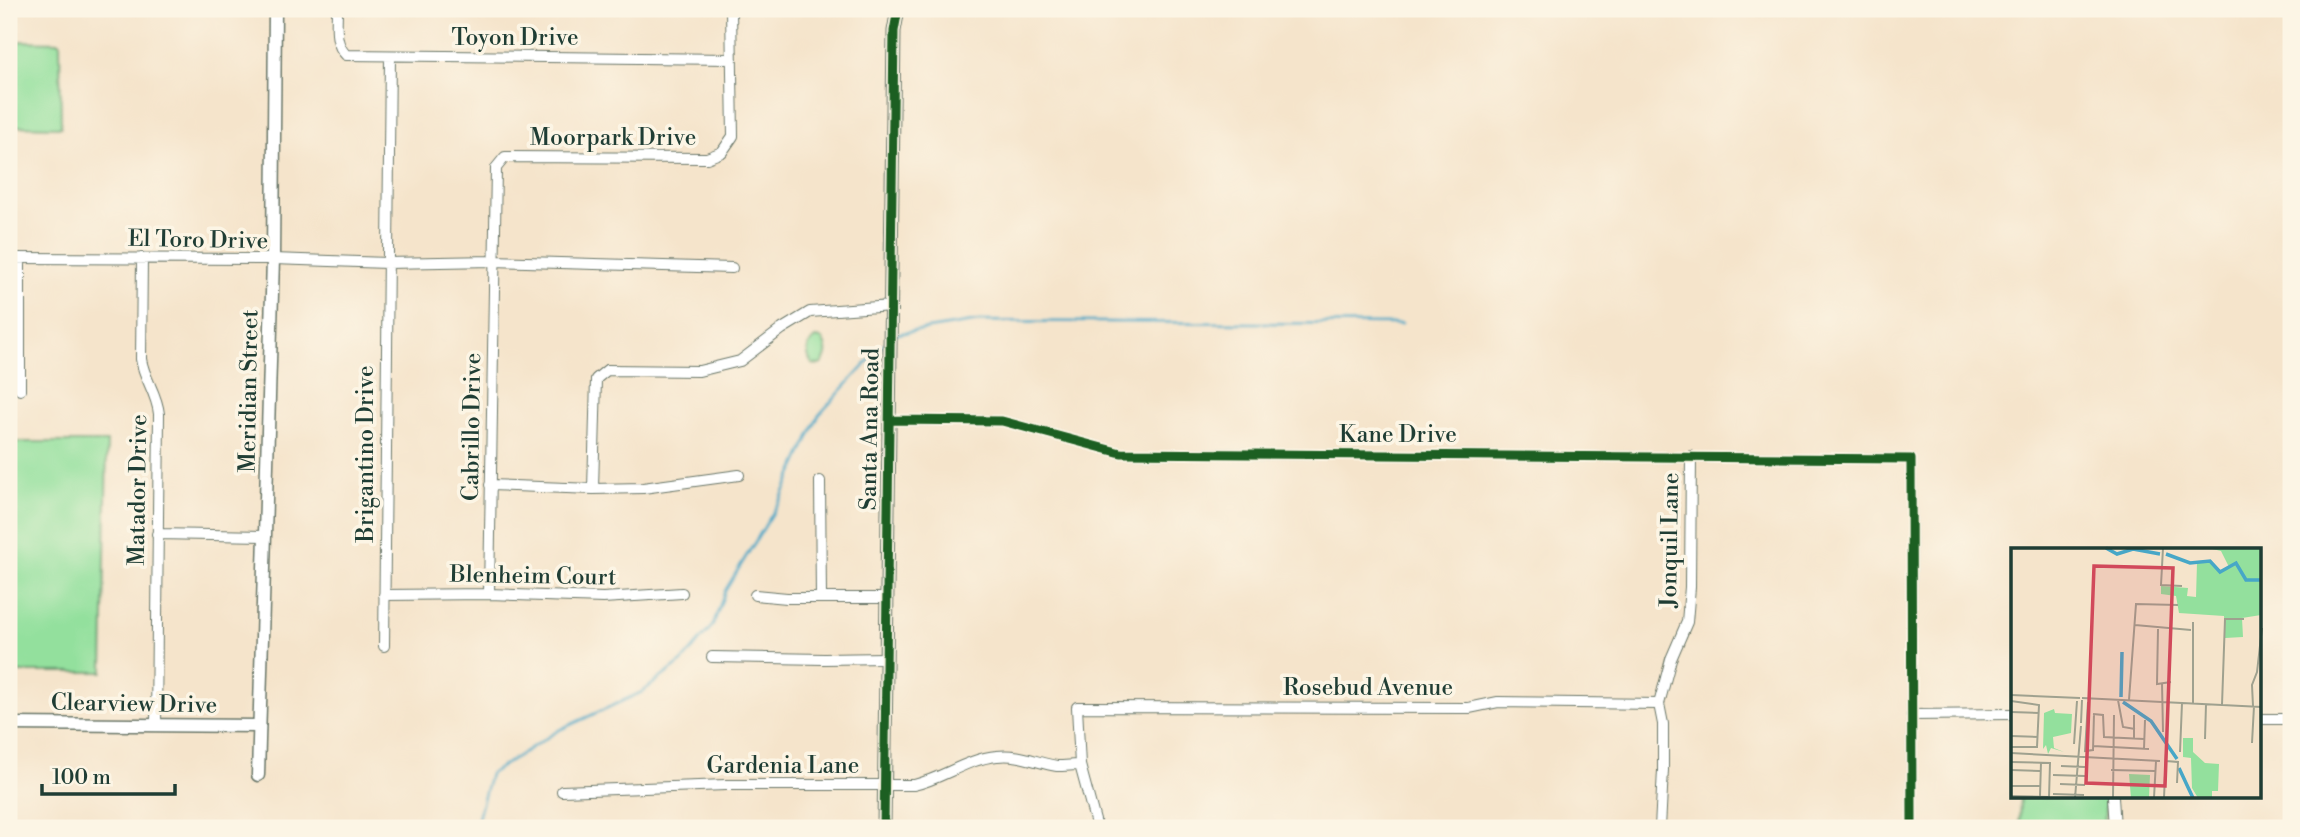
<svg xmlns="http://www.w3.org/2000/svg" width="2300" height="837" font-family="'Libre Bodoni',serif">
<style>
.green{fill:#93e09d;stroke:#598e68;stroke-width:2}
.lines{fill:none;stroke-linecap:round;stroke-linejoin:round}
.stream{stroke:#47a7c7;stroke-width:2.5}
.minor-casing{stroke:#6a7769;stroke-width:12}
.tertiary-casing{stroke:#6a7769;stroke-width:15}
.minor{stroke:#fff;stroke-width:10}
.tertiary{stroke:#fff;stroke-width:12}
.cycleway-casing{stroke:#fcf5e5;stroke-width:13}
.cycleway{stroke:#1b5e20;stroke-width:9}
.labels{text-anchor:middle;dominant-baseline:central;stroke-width:7;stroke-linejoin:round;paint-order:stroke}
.street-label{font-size:23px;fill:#1f3d34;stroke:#fcf5e5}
.inset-river{fill:none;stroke:#47a7c7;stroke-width:3.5}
.inset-road{fill:none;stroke:#9fa18f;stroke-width:2}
.view{fill:#d1495b;fill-opacity:0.15;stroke:#d1495b;stroke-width:3.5}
.inset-edge{fill:none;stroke:#1f3d34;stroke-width:3.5}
</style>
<rect width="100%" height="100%" fill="#fcf5e5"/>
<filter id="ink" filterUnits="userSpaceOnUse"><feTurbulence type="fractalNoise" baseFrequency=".0143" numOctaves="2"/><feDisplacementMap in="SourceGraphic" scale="14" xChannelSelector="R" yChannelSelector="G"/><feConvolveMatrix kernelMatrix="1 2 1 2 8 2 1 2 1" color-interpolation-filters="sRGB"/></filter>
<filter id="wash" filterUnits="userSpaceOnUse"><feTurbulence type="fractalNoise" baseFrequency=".00686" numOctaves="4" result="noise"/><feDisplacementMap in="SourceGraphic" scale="28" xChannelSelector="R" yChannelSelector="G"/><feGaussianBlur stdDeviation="1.57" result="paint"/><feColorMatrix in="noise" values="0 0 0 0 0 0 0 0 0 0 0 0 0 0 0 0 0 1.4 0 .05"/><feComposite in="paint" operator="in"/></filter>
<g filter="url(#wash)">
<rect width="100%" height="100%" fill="#f5e4cb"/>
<!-- green -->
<path class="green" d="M9,41L60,42L61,127L9,126Z
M815,338L822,339C828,348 828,358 820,365L812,364C806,355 806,345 815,338Z
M9,442H107L103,672H9Z
M2020,797H2106L2104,828H2019Z"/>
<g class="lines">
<!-- stream -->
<path class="stream" d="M896,334L979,321L1402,324
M458,828L477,822L490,774L559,730L642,692L682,662L713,625L725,591L780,501L819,415L885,343"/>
</g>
</g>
<g filter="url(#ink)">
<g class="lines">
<defs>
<path id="minor" d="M337,9C337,25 334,43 346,55L732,59
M9,258L273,259L387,263L493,261L732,268
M142,258L141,359C144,379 157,393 159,414L156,726
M20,390V258
M890,420L1002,421L1121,453L1911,459L1912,828
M820,481L821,597
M490,485L593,489L643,488L739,475
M593,489L596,379L607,370L699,371L740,361L782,329L810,312L891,306
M157,534L266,536
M489,594L496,168L505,157L707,158L722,152L733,136L731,9
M384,595L489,594L603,598L682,593
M755,595L787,598H886
M384,646L390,56
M712,657L824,659L885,658
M1911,715L2013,714
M2260,719H2291
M562,791L726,785H914C944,778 966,759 997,756C1019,753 1037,763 1057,766C1065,766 1073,765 1080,765
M2113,797L2115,828
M1097,828L1080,765L1077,707L1469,708L1498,702L1659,704
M1660,828L1663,770V724L1659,704L1671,659L1687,622L1690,587L1691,456"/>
<path id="tertiary" d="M9,724L259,726
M258,775L273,259L275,9
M884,828L894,31L898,9"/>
</defs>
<!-- minor casing -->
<use href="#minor" class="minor-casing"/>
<!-- tertiary casing -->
<use href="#tertiary" class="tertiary-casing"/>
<!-- minor -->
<use href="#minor" class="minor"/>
<!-- tertiary -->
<use href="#tertiary" class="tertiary"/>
<defs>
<path id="cycleway" d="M890,420L1002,421L1121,453L1911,459L1912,828
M884,828L894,31L898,9"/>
</defs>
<!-- cycleway casing -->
<use href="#cycleway" class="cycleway-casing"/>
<!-- cycleway -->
<use href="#cycleway" class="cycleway"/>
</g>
</g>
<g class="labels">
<!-- street labels -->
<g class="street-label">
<text x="515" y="38">Toyon Drive</text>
<text x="613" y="138">Moorpark Drive</text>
<text transform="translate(198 240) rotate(1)">El Toro Drive</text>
<text transform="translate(249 391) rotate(-89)">Meridian Street</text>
<text transform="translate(472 427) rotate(-89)">Cabrillo Drive</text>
<text transform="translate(870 429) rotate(-89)">Santa Ana Road</text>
<text x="1398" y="435">Kane Drive</text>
<text transform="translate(366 454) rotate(-90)">Brigantino Drive</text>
<text transform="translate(138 490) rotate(-89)">Matador Drive</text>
<text transform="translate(1670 540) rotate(-89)">Jonquil Lane</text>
<text transform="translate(533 576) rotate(1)">Blenheim Court</text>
<text x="1368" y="688">Rosebud Avenue</text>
<text transform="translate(134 704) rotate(1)">Clearview Drive</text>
<text x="783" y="766">Gardenia Lane</text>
</g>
</g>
<!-- overview -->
<g transform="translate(2011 548)">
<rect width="250" height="250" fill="#f5e4cb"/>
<path d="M197,0H250V67L231,70L232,89L214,90L213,68L168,65L165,48L150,46V38L177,40L176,48L185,49L186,15H202L211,24L218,19L210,3ZM43,161L44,165L61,166L60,185L42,189L43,200L53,204L40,200L37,206L35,197L32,201L33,165ZM172,190H182V204L194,215L208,216L207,243H201V250H187L181,240L180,210L172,209ZM118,226L139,227L138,250H120Z" fill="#93e09d"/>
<path class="inset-river" d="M95,0L106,6L122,1L149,6M155,6L179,15L199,13L209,24L225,15L235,32H251M110,149L111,104M112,154L140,173L166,211M168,220L182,250"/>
<path class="inset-road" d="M152,0L150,37L171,38M124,77L180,82M147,81L146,136L160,134M151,135L152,184M0,147L69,150M71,150L251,159M107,152L112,179L124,181M118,152L125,56L167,57M0,153L28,157L26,199H0M77,154L74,203L82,202L83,166M182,155V74M211,157L214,71H233M242,158L241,137L246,124L251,80M0,164L28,165M82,166L92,167L93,189L133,191M123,167V190M70,175L71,152M0,188L27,189M194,191L195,156M241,195L243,158M63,196L66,153M82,198L138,201M133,201L134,172M169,204L171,155M0,205L149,213M155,213L167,214L166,235M0,214L39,215L38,250M50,218L74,219M0,222L29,223M100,222L144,223M42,227L74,228M49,236L74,237M0,238H29M42,246L73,247M0,248L39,249M29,248L30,214M64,250L70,178M102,250L103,167M143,250L145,213M153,250L155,205"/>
<path class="view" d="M83,18L162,20L154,238L75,235Z"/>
<rect width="250" height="250" class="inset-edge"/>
</g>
<!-- margin -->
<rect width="2300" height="837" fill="none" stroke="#fcf5e5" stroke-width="35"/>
<!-- scale -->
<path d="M42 784v10h133v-10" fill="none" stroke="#1f3d34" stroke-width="3.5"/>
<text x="52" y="784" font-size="21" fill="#1f3d34" stroke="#fcf5e5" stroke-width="5" paint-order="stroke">100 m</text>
</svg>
